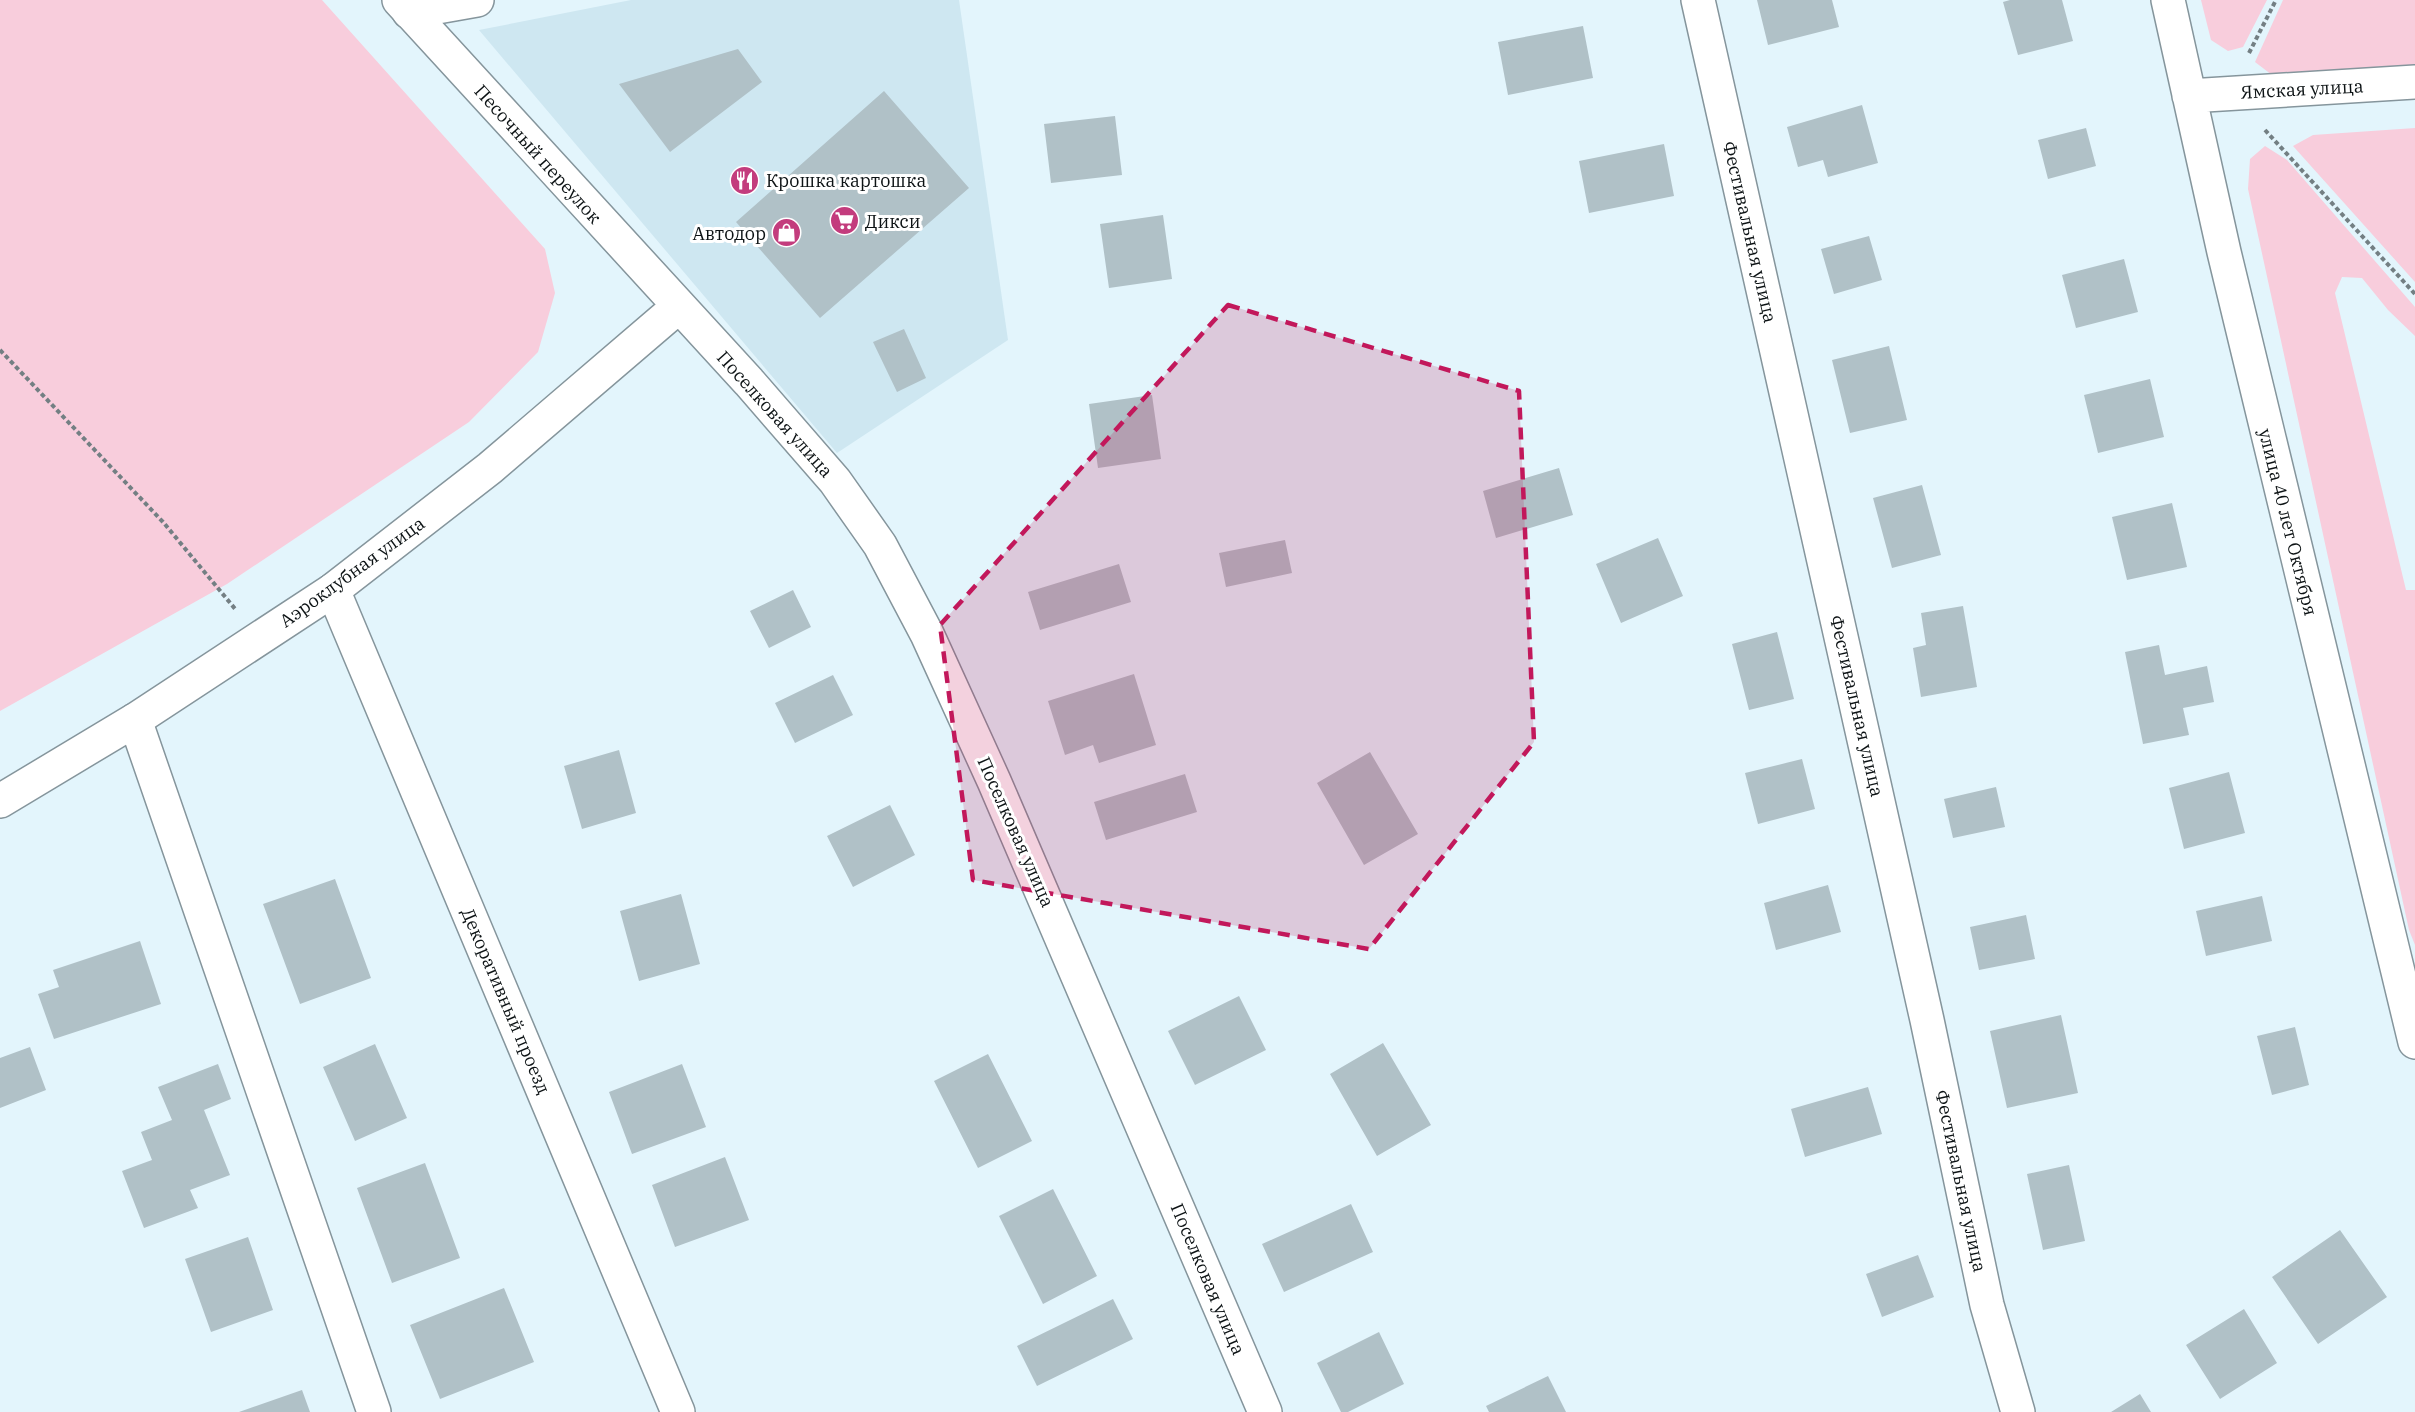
<svg xmlns="http://www.w3.org/2000/svg" width="2415" height="1412" font-family="'IBM Plex Serif',serif">
<style>
.built{fill:#cee7f1}
.green{fill:#f8cddc}
.building{fill:#b0c1c7}
.lines{fill:none;stroke-linecap:round;stroke-linejoin:round}
.street-casing{stroke:#85959c;stroke-width:36}
.secondary-casing{stroke:#85959c;stroke-width:36}
.path{stroke:#737f83;stroke-width:4;stroke-dasharray:4.5 3;stroke-linecap:butt}
.street{stroke:#fff;stroke-width:33}
.secondary{stroke:#fff;stroke-width:33}
.marked{fill:#c2185b;fill-opacity:0.2;stroke:#c2185b;stroke-width:4.5;stroke-dasharray:12 8;stroke-linejoin:round}
.labels{text-anchor:middle;dominant-baseline:central;stroke-width:6;stroke-linejoin:round;paint-order:stroke}
.street-label{font-size:18px;fill:#0c1214;stroke:#fff}
.poi-label{font-size:18px;fill:#0c1214;stroke:#fff;text-anchor:start}
</style>
<rect width="100%" height="100%" fill="#e3f5fc"/>
<!-- built -->
<path class="built" d="M631,0H959L1008,340L837,453L479,30Z"/>
<!-- green -->
<path class="green" d="M0,0H322L545,249L555,293L538,352L469,422L227,584L0,711Z
M2201,0H2267L2243,47L2228,51L2211,40Z
M2283,0H2415V71L2272,75L2255,62Z
M2415,128V282L2293,146L2313,135Z
M2265,146L2287,160L2415,307V336L2388,310L2362,278L2342,277L2335,293L2406,590H2415V945L2409,930L2248,189L2250,159Z"/>
<!-- building -->
<path class="building" d="M1757,0H1832L1839,27L1768,45Z
M2010,0H2062L2073,41L2018,55L2003,2Z
M1583,26L1593,78L1508,95L1498,42Z
M738,49L762,82L670,152L619,84Z
M884,91L969,188L820,318L736,222Z
M1862,105L1878,163L1828,177L1823,160L1798,167L1787,127Z
M1115,116L1122,175L1051,183L1044,124Z
M2086,128L2096,166L2048,179L2038,140Z
M1664,144L1674,196L1589,213L1579,161Z
M1163,215L1172,279L1109,288L1100,224Z
M1869,236L1882,280L1834,294L1821,249Z
M2124,259L2138,312L2076,328L2062,275Z
M904,329L926,378L897,392L873,342Z
M1889,346L1907,420L1850,433L1832,360Z
M2150,379L2164,437L2098,453L2084,395Z
M1152,395L1161,459L1098,468L1089,404Z
M1559,468L1573,515L1496,538L1483,491Z
M1922,485L1941,555L1892,568L1873,498Z
M2172,503L2187,567L2127,580L2112,517Z
M1658,538L1683,596L1621,623L1596,564Z
M1285,540L1292,573L1226,587L1219,553Z
M1119,564L1131,602L1040,630L1028,592Z
M793,590L811,627L769,648L750,611Z
M1963,606L1977,687L1921,697L1913,648L1926,645L1921,613Z
M1777,632L1794,699L1749,710L1732,644Z
M2159,645L2165,675L2207,666L2214,702L2183,708L2189,735L2143,744L2125,652Z
M1134,674L1156,745L1099,763L1093,745L1065,755L1048,701Z
M833,675L853,715L795,743L775,703Z
M619,750L636,813L582,829L564,766Z
M1370,752L1418,834L1364,865L1317,783Z
M1802,759L1815,809L1758,824L1745,773Z
M2229,772L2245,833L2184,849L2169,788Z
M1185,774L1197,812L1106,840L1094,802Z
M1996,787L2005,827L1953,838L1944,799Z
M890,805L915,855L853,887L827,836Z
M335,879L371,978L300,1004L263,904Z
M1828,885L1841,932L1776,950L1764,903Z
M681,894L700,964L639,981L620,911Z
M2262,896L2272,941L2206,956L2196,911Z
M2026,915L2035,959L1979,970L1970,927Z
M140,941L161,1004L54,1039L38,994L59,987L53,970Z
M1239,996L1266,1050L1195,1085L1168,1031Z
M2061,1015L2078,1093L2007,1108L1990,1031Z
M2295,1027L2309,1085L2272,1095L2257,1036Z
M1383,1043L1431,1125L1377,1156L1330,1074Z
M375,1044L407,1118L355,1141L323,1067Z
M30,1047L46,1090L0,1108V1058Z
M988,1054L1032,1141L978,1168L934,1081Z
M218,1064L231,1099L204,1110L230,1175L190,1190L198,1208L144,1228L122,1171L152,1160L141,1132L172,1120L158,1087Z
M682,1064L706,1127L632,1154L609,1092Z
M1868,1087L1882,1134L1805,1157L1791,1109Z
M725,1157L749,1220L675,1247L652,1185Z
M425,1163L460,1258L392,1283L357,1188Z
M2069,1165L2085,1241L2043,1250L2027,1174Z
M1053,1189L1097,1276L1043,1304L999,1216Z
M1351,1204L1373,1252L1284,1292L1262,1244Z
M2340,1230L2387,1297L2318,1344L2272,1277Z
M248,1237L273,1310L211,1332L185,1259Z
M1918,1255L1934,1297L1882,1317L1866,1274Z
M504,1288L534,1362L440,1399L410,1325Z
M1113,1299L1133,1339L1037,1386L1017,1346Z
M2244,1309L2277,1363L2220,1399L2186,1345Z
M1379,1332L1404,1384L1348,1412H1341L1317,1363Z
M1548,1376L1566,1412H1489L1486,1406Z
M302,1390L310,1412H239Z
M2140,1394L2151,1412H2111Z"/>
<g class="lines">
<defs>
<path id="street" d="M1698,0L1927,1020L1987,1305L2018,1412
M2168,0L2224,252L2415,1042
M409,12L477,0
M2189,96L2415,82
M333,590L678,1412
M135,720L374,1412"/>
<path id="secondary" d="M399,0L749,382L835,481L880,545L927,634L994,781L1265,1412
M0,801L135,720L333,590L490,468L678,307"/>
</defs>
<!-- street casing -->
<use href="#street" class="street-casing"/>
<!-- secondary casing -->
<use href="#secondary" class="secondary-casing"/>
<!-- path -->
<path class="path" d="M2249,53L2276,0
M2265,130L2415,294
M0,350L163,522L236,610"/>
<!-- street -->
<use href="#street" class="street"/>
<!-- secondary -->
<use href="#secondary" class="secondary"/>
</g>
<!-- marked area -->
<path class="marked" d="M1228,305L1519,391L1534,742L1369,949L973,880L940,625Z"/>
<!-- icons -->
<defs>
<symbol id="restaurant-disc" viewBox="-11 -11 22 22"><circle r="9.5" fill="#c33c7d" stroke="#fff"/><path d="M-5-6h1v4h1v-4h1v4h1v-4h1v5L-1.5 .5V6h-2V.5L-5-1ZM5-6V6H3V1.5H1.5Q1.5-4 5-6Z" fill="#fff"/></symbol>
<symbol id="supermarket-disc" viewBox="-11 -11 22 22"><circle r="9.5" fill="#c33c7d" stroke="#fff"/><path d="M-6-5.5h2.5l.6 2H6L4.5 2H-2.5L-4.4-4H-6ZM-1.5 3.2a1.3 1.3 0 1 0 .1 0ZM3 3.2a1.3 1.3 0 1 0 .1 0Z" fill="#fff"/></symbol>
<symbol id="shop-disc" viewBox="-11 -11 22 22"><circle r="9.5" fill="#c33c7d" stroke="#fff"/><path d="M-5-2.5h2.3a2.7 3.5 0 0 1 5.4 0H5L5.5 6h-11ZM-1.5-2.5h3a1.5 2.3 0 0 0-3 0Z" fill="#fff"/></symbol>
</defs>
<g fill-rule="evenodd">
<use href="#restaurant-disc" x="728" y="164" width="33" height="33"/>
<use href="#supermarket-disc" x="828" y="204" width="33" height="33"/>
<use href="#shop-disc" x="770" y="216" width="33" height="33"/>
</g>
<g class="labels">
<!-- street labels -->
<g class="street-label">
<text transform="translate(2302 89) rotate(-3)">Ямская улица</text>
<text transform="translate(538 154) rotate(48)">Песочный переулок</text>
<text transform="translate(1750 232) rotate(77)">Фестивальная улица</text>
<text transform="translate(775 414) rotate(48)">Поселковая улица</text>
<text transform="translate(2288 522) rotate(76)">улица 40 лет Октября</text>
<text transform="translate(352 572) rotate(-36)">Аэроклубная улица</text>
<text transform="translate(1857 706) rotate(77)">Фестивальная улица</text>
<text transform="translate(1016 832) rotate(66)">Поселковая улица</text>
<text transform="translate(506 1001) rotate(67)">Декоративный проезд</text>
<text transform="translate(1961 1181) rotate(78)">Фестивальная улица</text>
<text transform="translate(1208 1279) rotate(67)">Поселковая улица</text>
</g>
<!-- poi labels -->
<g class="poi-label">
<text x="766" y="180">Крошка картошка</text>
<text x="865" y="221">Дикси</text>
<text x="766" y="233" text-anchor="end">Автодор</text>
</g>
</g>
</svg>
